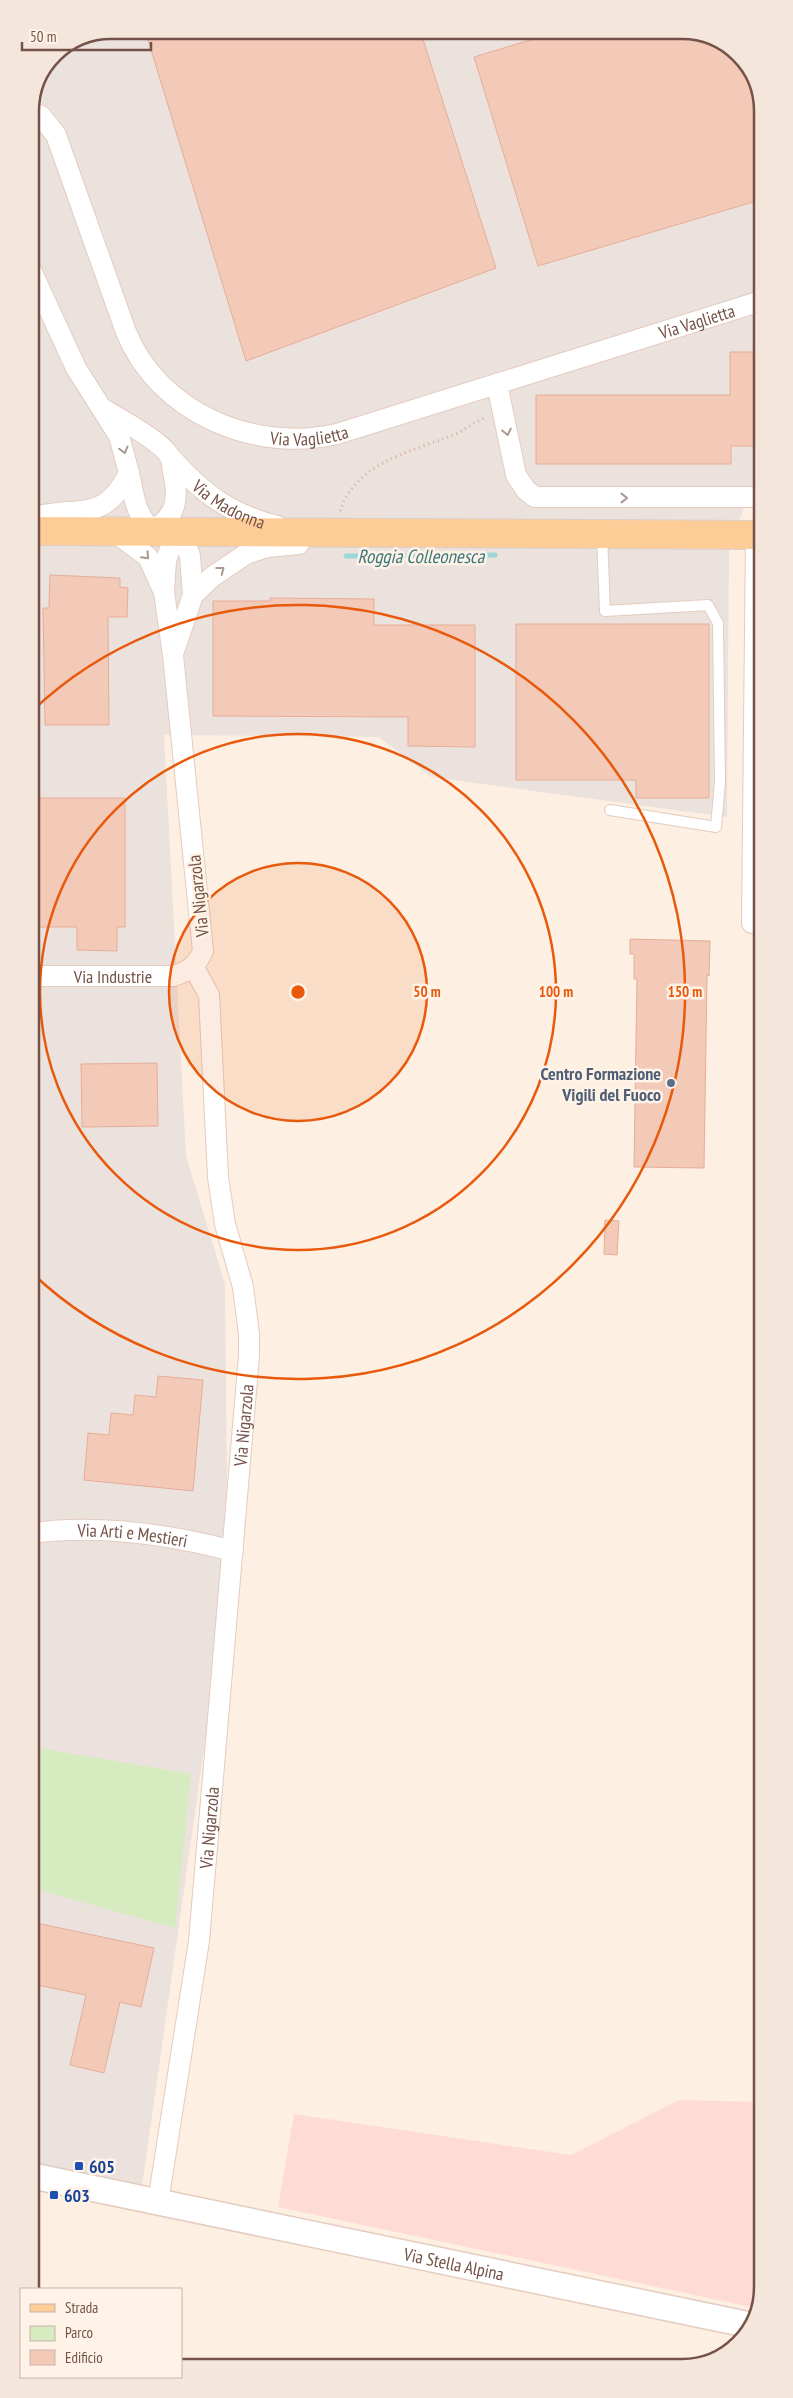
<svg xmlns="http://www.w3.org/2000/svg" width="793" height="2398" font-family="'PT Sans Narrow',sans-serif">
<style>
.commercial{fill:#fedcd5}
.industrial{fill:#ece2dd}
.green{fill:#d6ebc0}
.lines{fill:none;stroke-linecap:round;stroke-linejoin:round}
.stream{stroke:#9bd7d9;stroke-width:5}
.building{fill:#f3c9b8;stroke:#e6ad98}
.service-casing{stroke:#e3ccc0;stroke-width:12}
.minor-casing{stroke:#e3ccc0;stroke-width:22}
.tertiary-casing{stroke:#e3ccc0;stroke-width:28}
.primary-casing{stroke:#d8cfcb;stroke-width:30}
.path{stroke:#d8ac9b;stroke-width:3;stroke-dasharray:1 4;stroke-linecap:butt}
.service{stroke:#fff;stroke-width:10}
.minor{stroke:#fff;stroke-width:20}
.tertiary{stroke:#fff;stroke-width:25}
.primary{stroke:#fecc97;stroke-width:28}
.oneway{stroke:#ac9791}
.ring{fill:none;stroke:#e8590c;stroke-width:2.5}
.service-dot{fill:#5c6f8a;stroke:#fff3e8;stroke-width:2}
.transit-dot{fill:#1a4fb4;stroke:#fff3e8;stroke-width:2}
.labels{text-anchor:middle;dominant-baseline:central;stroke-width:5;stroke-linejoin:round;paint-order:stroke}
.street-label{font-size:18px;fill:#755247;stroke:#fff3e8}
.service-label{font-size:18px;font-weight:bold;fill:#4e5e75;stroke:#fff3e8;text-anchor:end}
.transit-label{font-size:18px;font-weight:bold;fill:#164399;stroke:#fff3e8;text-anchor:start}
.water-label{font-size:19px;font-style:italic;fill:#3b787c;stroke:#fff3e8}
.rim{fill:none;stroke:#755247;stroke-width:2.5}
.centre{fill:#e8590c;stroke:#fff3e8;stroke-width:2.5}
.ring-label{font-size:15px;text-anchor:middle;font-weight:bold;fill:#e8590c;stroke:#fff3e8;stroke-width:5;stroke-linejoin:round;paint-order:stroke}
</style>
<rect width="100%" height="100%" fill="#fdefe1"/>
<!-- commercial -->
<path class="commercial" d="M679,2100L763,2102V2288L756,2308L278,2207L294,2114L571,2155Z"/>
<!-- industrial -->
<path class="industrial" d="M110,30H688L735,50L760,90L761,499H747L729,549L727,817L431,777L379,737L164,735L186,1156L225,1284L227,1485L219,1643L142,2186L33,2164L30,105L54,53Z"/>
<!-- green -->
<path class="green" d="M32,1747L191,1774L175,1928L32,1888Z"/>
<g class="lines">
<!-- stream -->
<path class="stream" d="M346,556L495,555"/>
</g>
<!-- building -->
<path class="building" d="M145,30H420L496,268L246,361Z
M563,30H688L735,50L760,90V200L538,266L474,57Z
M730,352H761V446H731V464H536V395H730Z
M50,575L120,578V587L128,588L127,617H108L109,725H45L43,608H49Z
M270,598L374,599V625H475V747L408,746V717L213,716V601H270Z
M516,624H709V798H636V780H516Z
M31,798H125V927H117V951L77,950V927H31Z
M630,939L710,941L709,976L707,975L704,1168L634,1167L637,979H634V954H630Z
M157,1063L158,1126L82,1127L81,1064Z
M605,1220L619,1221L617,1255L604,1254Z
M158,1376L203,1380L193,1491L84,1480L88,1433L109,1435L111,1413L133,1415L135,1395L156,1397Z
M32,1922L154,1948L141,2007L120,2002L104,2073L70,2065L86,1995L32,1984Z"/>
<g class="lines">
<defs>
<path id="service" d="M602,535L605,611L708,605L718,623L720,782L716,827L610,810"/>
<g id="minor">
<path id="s1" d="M30,112L41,116L56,135L126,332C159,413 254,453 337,434L761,301"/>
<path d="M30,268L76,368L119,436L129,473C103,526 76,504 31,518"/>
<path d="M497,384L516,475L526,490L535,497H761"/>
<path d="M105,410C120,419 163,442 170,457C172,460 172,467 173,472C179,498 177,516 153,530C135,516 134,495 129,473"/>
<path id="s2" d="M171,458C203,494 230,514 277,526"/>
<path d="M113,531L148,557L162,588"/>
<path d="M174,651L193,595L212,577L246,554L267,547L299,544"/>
<path d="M752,923L756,535"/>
<path id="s3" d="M31,976H173C188,972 197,965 203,951L173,655L164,592L166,560L172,544L181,531L190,556L193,595"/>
<path id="s4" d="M32,1533C98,1524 168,1534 233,1551"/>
<path id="s5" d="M158,2202L199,1941L249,1356V1334L243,1287L225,1224L218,1177L209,995L193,966"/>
</g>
<g id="tertiary">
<path id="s6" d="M33,2176L750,2325"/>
</g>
<path id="primary" d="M31,531L761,535"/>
</defs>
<!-- service casing -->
<use href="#service" class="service-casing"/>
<!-- minor casing -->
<use href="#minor" class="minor-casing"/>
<!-- tertiary casing -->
<use href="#tertiary" class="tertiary-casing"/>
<!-- primary casing -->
<use href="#primary" class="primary-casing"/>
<!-- path -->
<path class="path" d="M340,511C356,463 409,452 451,436C463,432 473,422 485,418"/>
<!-- service -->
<use href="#service" class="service"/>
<!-- minor -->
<use href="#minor" class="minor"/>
<!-- tertiary -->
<use href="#tertiary" class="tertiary"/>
<!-- primary -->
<use href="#primary" class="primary"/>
</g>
<!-- one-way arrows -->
<defs><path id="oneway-chevron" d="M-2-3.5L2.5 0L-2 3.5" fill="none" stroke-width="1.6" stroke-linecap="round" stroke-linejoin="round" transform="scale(1.25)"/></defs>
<g class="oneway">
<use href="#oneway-chevron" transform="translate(507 432) rotate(78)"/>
<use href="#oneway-chevron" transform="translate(124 450) rotate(75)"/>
<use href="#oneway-chevron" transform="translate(624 498)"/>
<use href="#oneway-chevron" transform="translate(146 556) rotate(47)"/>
<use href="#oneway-chevron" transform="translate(221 570) rotate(-38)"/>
</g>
<!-- distance rings -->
<circle cx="298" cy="992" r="129" fill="#e8590c" fill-opacity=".12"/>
<g class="ring">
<circle cx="298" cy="992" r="129"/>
<circle cx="298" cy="992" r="258"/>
<path d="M32 711A387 387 0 1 1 32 1273"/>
</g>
<!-- markers -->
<circle class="service-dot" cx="671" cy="1083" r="5"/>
<g class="transit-dot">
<rect x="74" y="2161" width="10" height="10" rx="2.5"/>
<rect x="49" y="2190" width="10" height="10" rx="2.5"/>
</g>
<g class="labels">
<!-- street labels -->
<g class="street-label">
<text stroke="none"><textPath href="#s1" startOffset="876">Via Vaglietta</textPath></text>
<text stroke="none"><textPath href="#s1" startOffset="471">Via Vaglietta</textPath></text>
<text stroke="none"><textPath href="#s2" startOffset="75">Via Madonna</textPath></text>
<text transform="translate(198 896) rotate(-96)">Via Nigarzola</text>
<text stroke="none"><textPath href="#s3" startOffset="82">Via Industrie</textPath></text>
<text stroke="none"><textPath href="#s5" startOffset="782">Via Nigarzola</textPath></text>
<text stroke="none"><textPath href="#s4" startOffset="101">Via Arti e Mestieri</textPath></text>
<text stroke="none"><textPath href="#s5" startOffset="378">Via Nigarzola</textPath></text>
<text stroke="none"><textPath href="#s6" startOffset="430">Via Stella Alpina</textPath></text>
</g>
<!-- service labels -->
<g class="service-label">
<text x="661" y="1073">Centro Formazione<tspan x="661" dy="21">Vigili del Fuoco</tspan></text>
</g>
<!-- transit labels -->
<g class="transit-label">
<text x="89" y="2166">605</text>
<text x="64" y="2195">603</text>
</g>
<!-- water labels -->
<g class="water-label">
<text x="421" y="556">Roggia Colleonesca</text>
</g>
</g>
<!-- crop -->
<path d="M0 0H793V2398H0ZM111 39H682A72 72 0 0 1 754 111V2287A72 72 0 0 1 682 2359H111A72 72 0 0 1 39 2287V111A72 72 0 0 1 111 39Z" fill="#f4e6db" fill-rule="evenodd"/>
<path class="rim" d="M111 39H682A72 72 0 0 1 754 111V2287A72 72 0 0 1 682 2359H111A72 72 0 0 1 39 2287V111A72 72 0 0 1 111 39Z"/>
<circle cx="298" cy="992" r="8" class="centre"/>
<g class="ring-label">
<text x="427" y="997">50 m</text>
<text x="556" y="997">100 m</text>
<text x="685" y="997">150 m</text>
</g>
<!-- legend -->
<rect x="20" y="2288" width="162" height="90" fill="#fff3e8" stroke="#c8b3a8"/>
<rect x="30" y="2304" width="25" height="8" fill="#fecc97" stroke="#c8b3a8"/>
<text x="65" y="2313" font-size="15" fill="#755247">Strada</text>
<rect x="30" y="2326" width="25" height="15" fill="#d6ebc0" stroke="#c8b3a8"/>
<text x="65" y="2338" font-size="15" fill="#755247">Parco</text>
<rect x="30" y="2350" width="25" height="15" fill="#f3c9b8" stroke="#c8b3a8"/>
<text x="65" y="2363" font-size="15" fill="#755247">Edificio</text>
<!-- scale -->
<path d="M22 42v8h129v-8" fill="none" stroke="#755247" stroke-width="2.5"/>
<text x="30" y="42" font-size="15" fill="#755247" stroke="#fff3e8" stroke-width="4" paint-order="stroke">50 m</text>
</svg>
